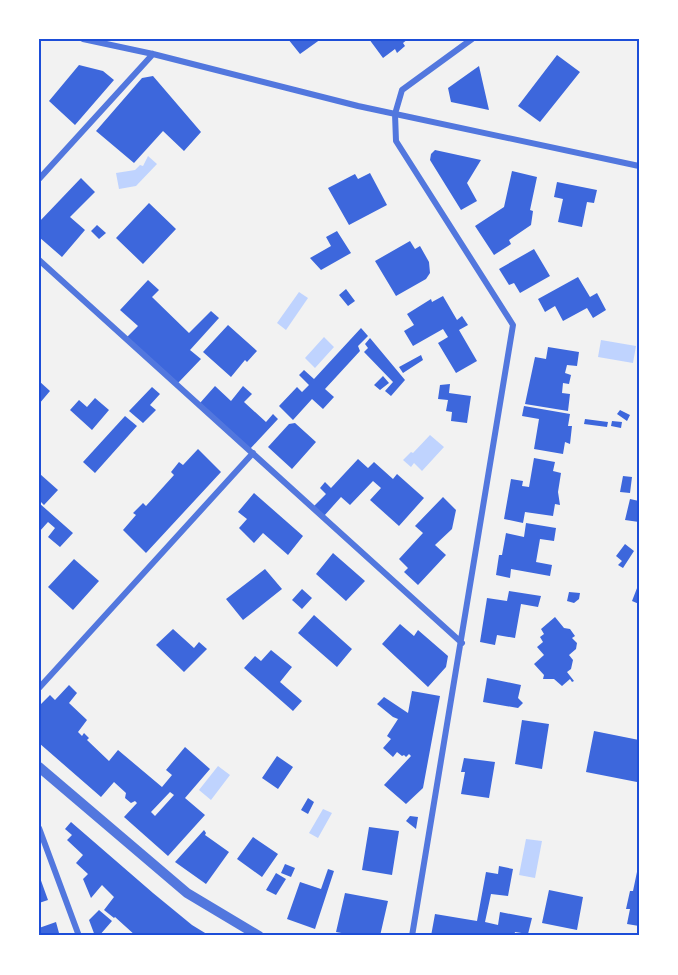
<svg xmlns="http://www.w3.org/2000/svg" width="678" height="975" font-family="'Roboto Condensed',sans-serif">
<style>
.water{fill:#bfd3fe}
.building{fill:#3d67dc;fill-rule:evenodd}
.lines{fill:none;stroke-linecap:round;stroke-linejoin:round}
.minor{stroke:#5277de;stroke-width:6}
.tertiary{stroke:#5277de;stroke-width:10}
.neatline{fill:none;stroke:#1d4ed8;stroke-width:2}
</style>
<rect width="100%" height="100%" fill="#f2f2f2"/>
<!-- water -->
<path class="water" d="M148,156L157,164L136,186L119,189L116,173L135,170L140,165L143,166Z
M299,292L308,298L286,330L277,323Z
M324,337L334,347L315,368L305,358Z
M601,340L636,346L633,363L598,357Z
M430,435L444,447L422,471L414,463L411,467L403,460L411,452L413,453Z
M218,766L230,775L211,800L199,790Z
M323,809L332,813L318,838L309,833Z
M526,839L542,841L535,878L519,875Z"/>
<!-- building -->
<path class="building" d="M288,39H321L300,54Z
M369,39H408L403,43L405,46L397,53L395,49L383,58Z
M557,55L580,72L540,122L518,106Z
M79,65L103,71L114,80L75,125L49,101Z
M479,66L489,110L451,102L448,88Z
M153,76L201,132L184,151L163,131L134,163L96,131L142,78Z
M435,150L481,160L467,183L477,201L461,210L430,160L431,154Z
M512,171L537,177L530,210L533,211L531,225L509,240L511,244L494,255L475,226L504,207Z
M370,173L387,205L349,225L328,188L355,174L358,179Z
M81,178L95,192L70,217L85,230L62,257L39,237V222Z
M557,182L597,190L594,203L587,202L582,227L558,222L563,199L554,197Z
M149,203L176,229L143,264L116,238Z
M97,225L106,233L99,239L91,231Z
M337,231L351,253L321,270L310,258L331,246L326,237Z
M410,241L415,249L420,246L429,262L430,273L426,279L396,296L375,261Z
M534,249L550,276L520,293L514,283L509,285L499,269Z
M578,277L590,297L597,293L606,310L593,318L587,308L563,321L555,306L545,312L538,299Z
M148,280L159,290L152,297L189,333L211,311L219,318L190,350L201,359L178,383L127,337L138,326L120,310Z
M346,289L355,301L348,306L339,295Z
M443,296L457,320L462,316L468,325L459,330L477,361L456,373L438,343L448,337L443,329L413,346L404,331L414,325L407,314L431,299L432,302Z
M228,325L257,351L247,362L245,360L231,377L203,352Z
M361,328L368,336L358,346L360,351L325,389L334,397L323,409L312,399L293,420L279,406L297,387L302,392L309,385L299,375L304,370L314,379Z
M370,338L405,380L391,396L385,391L393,382L364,352L368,348L365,344Z
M548,347L579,352L577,366L567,365L565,373L571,375L569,384L563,383L562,393L570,394L568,411L525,404L535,357L546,359Z
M421,355L423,360L403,373L399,367Z
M383,376L389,383L380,390L374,385Z
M39,381L50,391L39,404Z
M450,384L449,393L471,396L467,423L451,421L452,412L446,411L448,400L438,399L440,385Z
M215,386L231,401L243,386L252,394L244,402L266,422L273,414L278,419L250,449L200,403Z
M152,387L160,394L150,405L156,410L143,423L129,411Z
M95,398L109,410L92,430L70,410L79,400L87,407Z
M524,406L570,414L568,426H572L570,444L565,442L563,454L534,449L539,419L522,416Z
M620,410L630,415L627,421L617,414Z
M125,416L137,426L95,473L83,462Z
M585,419L608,422L607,427L584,424Z
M612,421L622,422L621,428L611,426Z
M295,423L316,442L292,469L268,447L289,424Z
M198,449L221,472L146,553L123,530L136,515L133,513L143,503L146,506L174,475L171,472L179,462L183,465Z
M534,458L555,462L553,471L561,473L558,492L560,505L555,504L553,516L525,512L523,523L504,519L511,479L523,481L522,486L529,487Z
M358,459L368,468L374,462L393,479L397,474L424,498L399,526L370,500L381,488L373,481L350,505L341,497L324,516L313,507L326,494L320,488L325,482L331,488Z
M40,474L58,490L44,505L39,500Z
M623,476L632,477L630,493L620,492Z
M254,493L303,536L288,555L263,533L254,543L239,528L247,519L238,512Z
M443,497L456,510L452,529L435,545L446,555L418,585L404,572L408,568L399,559L423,533L415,526Z
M630,499L639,501V522L625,520Z
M39,503L73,533L60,547L48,537L55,528L48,522L39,532Z
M526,523L556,528L554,541L540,539L536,562L552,565L550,576L511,569L510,578L496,575L499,555H502L506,533L524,537Z
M625,544L634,551L623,568L618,565L622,561L616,556Z
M333,553L365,581L346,601L316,574Z
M74,559L99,581L73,610L48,587Z
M265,569L282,589L243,620L226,599Z
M639,583V604L632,601Z
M302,589L312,598L302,609L292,600Z
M509,591L541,596L538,607L521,604L515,638L497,635L495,645L480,642L487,598L507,601Z
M569,592L580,593L579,599L574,603L567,601Z
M314,615L352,649L337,667L298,633Z
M555,617L564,628L570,629L575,636L572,638L577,643L576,649L569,655L573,660L571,669L567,672L574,681L572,682L570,679L562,686L554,679H543L544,675L534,664L544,655L537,647L543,642L540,637L544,634L541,629Z
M400,624L414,636L418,630L448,656L446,667L428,687L382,644Z
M173,629L194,648L199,642L207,649L184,672L156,645Z
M271,650L292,667L280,682L302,701L293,711L244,668L255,656L261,661Z
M487,678L521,685L518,698L523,703L518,708L483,702Z
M69,685L77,693L69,703L87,720L78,732L82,736L84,733L89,738L87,740L109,761L118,750L162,787L172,775L166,770L185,747L210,769L185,798L205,815L168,856L124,817L137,803L135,801L131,803L125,798L126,793L114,782L101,797L39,743V706L50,695L55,700ZM170,792L174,795L155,816L151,812Z
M412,691L440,696L423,788L406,804L384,785L411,756L409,754L406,757L404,755L402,756L397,752L393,757L383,748L391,739L387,736L398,719L393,717L377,704L384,697L408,713Z
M522,720L549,724L542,769L515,764Z
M594,731L639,740V770L637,782L586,772Z
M277,756L293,767L278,789L262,778Z
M464,758L495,762L489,798L461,794L465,772H461Z
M308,798L314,802L308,814L301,810Z
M410,816L418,817L416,829L406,821Z
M71,822L153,893L192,925L210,936H136L115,917L114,918L104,910L114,897L102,885L91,898L83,879L88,874L76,863L83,855L67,840L72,835L65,829Z
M369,827L399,831L392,875L362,870Z
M204,830L206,833L205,835L229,852L206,884L175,862Z
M253,837L278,854L262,877L237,859Z
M285,864L295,868L291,877L281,873Z
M499,866L513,869L508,896L491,894L485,922L498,925L500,912L532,918L528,934L515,932L514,936H431L435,914L477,921L486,872L498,874Z
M638,867H639V926L627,924L630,909H626L630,891H633Z
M328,869L334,871L315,929L287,919L300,882L321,889Z
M276,873L286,879L276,895L266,890Z
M39,875L48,900L39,903Z
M549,890L583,897L577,930L542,923Z
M345,893L388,901L380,936H358L336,932Z
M99,910L112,921L99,936H95L89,920Z
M56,922L59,933L50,936H40L39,928Z"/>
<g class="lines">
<!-- minor -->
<path class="minor" d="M83,39L153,54L358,106L639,166
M39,179L153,54
M39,260L462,643
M39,688L253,453
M39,828L79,936
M412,936L513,325L396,141L395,114L402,90L472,39"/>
<!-- tertiary -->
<path class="tertiary" d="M39,767L187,893L259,936"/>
</g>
<!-- border -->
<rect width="678" height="975" fill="none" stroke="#ffffff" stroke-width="81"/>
<rect x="40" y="40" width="598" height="894" class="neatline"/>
</svg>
